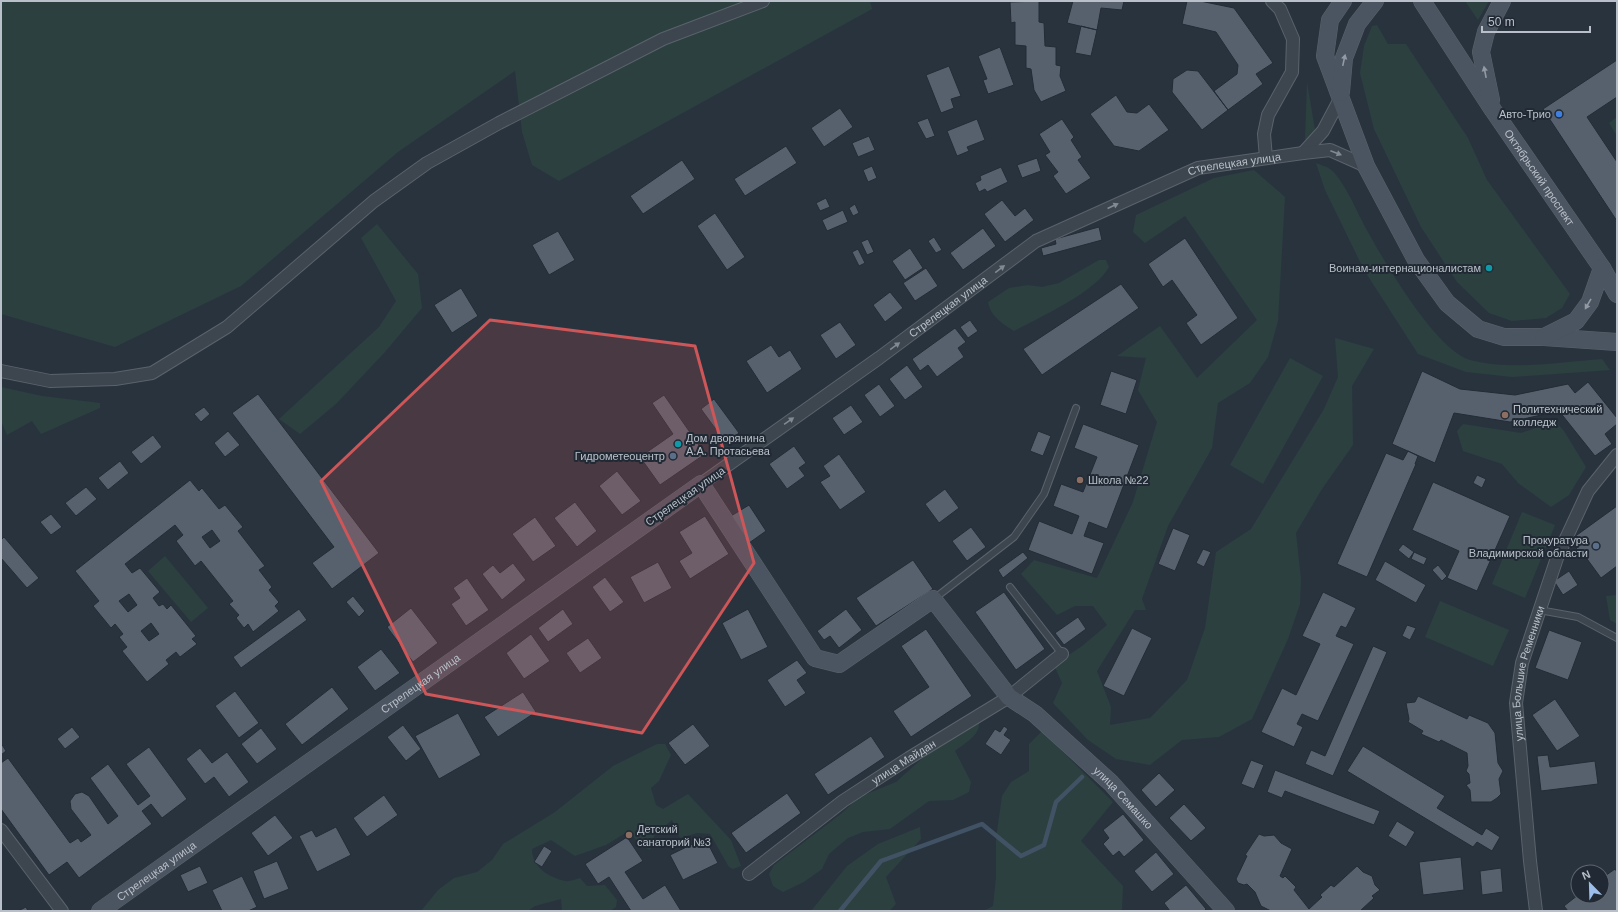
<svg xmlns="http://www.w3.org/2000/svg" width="1618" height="912" font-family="Arial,sans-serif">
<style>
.green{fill:#2c4040}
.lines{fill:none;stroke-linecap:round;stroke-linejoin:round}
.stream{stroke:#415265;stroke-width:4.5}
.building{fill:#57616e;stroke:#232c36;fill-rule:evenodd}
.lane-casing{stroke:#5a636c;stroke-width:8}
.street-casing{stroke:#5a636c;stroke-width:14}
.secondary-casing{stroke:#5a636c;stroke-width:18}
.lane{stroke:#3d454e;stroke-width:6}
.street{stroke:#3d454e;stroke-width:12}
.secondary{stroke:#4b5461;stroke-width:17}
.oneway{fill:#929aa5}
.oneway2{fill:#818992}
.marked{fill:#cd5658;fill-opacity:0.2;stroke:#cd5658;stroke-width:3;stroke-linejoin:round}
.shop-dot{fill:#3f7fe0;stroke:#212a34;stroke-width:1.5}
.culture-dot{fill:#0f9aa8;stroke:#212a34;stroke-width:1.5}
.education-dot{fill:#8d6e63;stroke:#212a34;stroke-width:1.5}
.service-dot{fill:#5c6f8a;stroke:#212a34;stroke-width:1.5}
.labels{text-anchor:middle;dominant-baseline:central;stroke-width:4;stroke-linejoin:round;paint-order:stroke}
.poi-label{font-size:11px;fill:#b9c0c9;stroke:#212a34;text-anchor:end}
.street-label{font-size:11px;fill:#b9c0c9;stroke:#212a34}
</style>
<rect width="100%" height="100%" fill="#29333e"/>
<!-- green -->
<path class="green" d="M1,1H870L872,9L559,181L532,165L522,132L515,71L398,152L241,286L115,347L1,314Z
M1465,1H1489L1478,20Z
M1377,25L1388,44H1406L1468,138L1487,180L1570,294L1562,308L1546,318L1512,321L1489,313L1457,282L1421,227L1374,129L1360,73L1364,46L1372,26Z
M1307,82L1315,130L1306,142L1305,138Z
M1617,117V136L1609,123Z
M1316,163C1320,165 1326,166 1330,169C1341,177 1354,204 1360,217C1377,250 1434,350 1470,360C1513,371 1559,362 1602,359L1610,370L1512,377L1466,372L1418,354L1364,270L1325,190Z
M1254,170L1285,197L1278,321L1268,357L1250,383L1218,403L1212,448L1168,526L1142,599L1146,610H1135L1097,671L1111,707L1110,725L1150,718L1187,680L1205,628L1216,552L1251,529L1324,409L1338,377L1335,338L1374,349L1352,386L1353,445L1322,489L1296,533L1301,579L1300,604L1288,639L1252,719L1219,737L1182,740L1150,765L1116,759L1088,740L1053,703L1062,683L1054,665L1082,646L1107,625L1093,606H1075L1057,615L1021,574L1034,560L1097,578L1133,502L1157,422L1138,390L1146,358L1117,356L1160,326L1197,378L1257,320L1185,216L1145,243L1133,232L1136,215L1214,178Z
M377,224L418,274L422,308L385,352L336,404L300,434L279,419L379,327L396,301L361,238Z
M1099,260H1106L1109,267C1096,292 1040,317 1014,331C1003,324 990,316 988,302L1009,288L1028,285L1042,287L1059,283Z
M1290,358L1323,376L1263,484L1230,465Z
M1,387L42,396L100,403V408L41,434L32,421L7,435L1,421Z
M1555,421L1564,431L1586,467L1569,495L1551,507L1518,483L1502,464L1463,451L1457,431L1463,424L1521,433Z
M1522,512L1555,525L1525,598L1492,584Z
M165,556L208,608L191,622L148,571Z
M1617,595V624L1610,620L1606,596Z
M1440,601L1509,630L1493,666L1425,637Z
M979,722C980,736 965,743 955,751L971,782L969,792L953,800L929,801L890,829L863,832L848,838L829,854L822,869L804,882L783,892L773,886L769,874L774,865L842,813L859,797L896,782L945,738Z
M1042,731L1113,802L1081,841L1123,886L1122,909L1120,911H983L993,906L996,877V838L1002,796L1011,782L1029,771V744Z
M657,744H665L671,755L659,781L651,788L656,805L663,809L688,794L731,840L741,866L733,869L729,867L710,834L697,833L680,838L672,820L655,834L650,850L640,845L629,831L606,845L575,856L551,840L532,849C532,867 548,877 565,881C569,882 576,879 580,878L587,886L605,885L617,900L616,907L610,911H562L561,899L535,906L528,911H421L438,890L454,878L477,872L492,860L503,844L555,812L613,766Z
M920,827L921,839L886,877L896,904L889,911H811L847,866L878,844Z"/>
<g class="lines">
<!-- stream -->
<path class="stream" d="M840,911L881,861L982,824L1021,856L1044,845L1056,802L1082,777"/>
</g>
<!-- building -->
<path class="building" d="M1039,1V22L1044,23L1045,46L1056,47V65L1061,66L1060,76L1066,91L1041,102L1034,90L1031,69L1026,68V46L1015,45V22L1011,23L1010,2Z
M1073,1H1124L1122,10L1101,8L1097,30L1067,23Z
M1187,1H1200L1234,8L1273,63L1256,74L1263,84L1228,110L1214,91L1237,74L1238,65L1216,32L1182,24Z
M1081,26L1097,30L1091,56L1075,53Z
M1000,47L1014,85L988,94L983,80L987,79L978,56Z
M1617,60V97L1587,117L1617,162V221L1543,109Z
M949,66L961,96L951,99L954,108L941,113L926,75Z
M1187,70L1198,71L1228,110L1202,130L1172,92L1173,79Z
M1116,95L1127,112L1137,113L1149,104L1169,130L1139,151L1114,146L1090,114Z
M840,108L853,127L824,147L811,128Z
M928,118L935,136L926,139L917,122Z
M977,119L985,140L967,147L969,151L957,156L947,131Z
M1062,119L1074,137L1071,140L1082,157L1078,160L1091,178L1066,194L1053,176L1058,172L1045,155L1050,152L1039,134Z
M869,136L875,150L858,157L852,143Z
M786,146L797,163L745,196L734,179Z
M1037,158L1041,171L1022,178L1017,165Z
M682,160L695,179L643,214L630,196Z
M872,166L877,178L868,182L863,170Z
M1001,167L1008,182L987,192L985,189L979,192L975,183L981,180L980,176Z
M826,198L830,207L820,211L816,203Z
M1002,200L1015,216L1025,208L1034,220L1005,242L984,214Z
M855,204L859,213L853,216L849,208Z
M843,210L848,222L827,231L822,220Z
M715,213L745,257L727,270L697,226Z
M1099,227L1102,240L1043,256L1041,248L1056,244L1055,239Z
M983,228L996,246L963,270L950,253Z
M558,231L575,260L549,275L532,245Z
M934,237L942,250L936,253L928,241Z
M1185,238L1238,318L1201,345L1186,323L1197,315L1172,280L1163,287L1148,264Z
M868,239L874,252L867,255L861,242Z
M910,248L923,268L905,280L892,261Z
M858,249L865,263L859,266L852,252Z
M926,268L938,286L915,301L903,283Z
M1121,284L1139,308L1042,375L1023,349Z
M461,288L478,316L452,333L434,305Z
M890,292L903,308L885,322L873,305Z
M970,320L978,331L968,338L960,327Z
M840,322L856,345L836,359L820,335Z
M955,328L966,342L958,348L964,357L937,377L928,365L920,371L912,359Z
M771,345L779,357L790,350L802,369L767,393L746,361Z
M907,365L923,387L905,400L889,379Z
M1111,371L1137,380L1126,414L1100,405Z
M1422,371L1460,389L1515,395L1568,384L1575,393L1588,382L1617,418V424L1605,434L1612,444L1595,456L1559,411L1510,422L1454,413L1435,463L1392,444Z
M879,384L895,406L880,417L864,395Z
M258,394L379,553L332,589L312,563L334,547L232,413Z
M664,395L705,454L660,485L640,457L673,434L652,403Z
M714,399L739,433L726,443L701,409Z
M851,405L863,422L844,435L832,418Z
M204,407L210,414L201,422L194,414Z
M1083,424L1139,445L1107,529L1089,522L1084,536L1104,543L1092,574L1028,550L1039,521L1072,534L1079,516L1053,506L1061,484L1083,492L1097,457L1074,448Z
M228,431L240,445L225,457L214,443Z
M1038,431L1051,436L1043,456L1030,451Z
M153,435L162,447L141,464L131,452Z
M794,446L806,463L799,468L805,476L787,489L769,464Z
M1408,451L1418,456L1415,464H1416L1367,577L1337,564L1386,453L1403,460Z
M839,454L866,492L840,510L820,482L830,476L823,466Z
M120,461L129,473L108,490L98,478Z
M617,471L641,501L622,515L599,486Z
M1477,475L1486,479L1482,488L1473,483Z
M190,480L199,491L202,488L219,509L225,505L243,527L238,531L265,566L259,570L272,587L269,590L279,602L275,606L279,611L253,632L248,624L244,628L236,618L239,615L229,604L233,601L201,561L195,566L176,541L183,535L175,525L125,564L132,573L140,568L160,592L153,598L159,606L163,604L167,609L171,605L196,636L192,639L197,644L180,657L176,652L166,660L169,664L147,682L122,651L127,647L119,637L123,634L115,624L111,628L93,606L99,601L75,571ZM212,530L220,541L210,548L202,537ZM129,594L137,605L128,612L119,601ZM151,623L159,634L149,641L141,631Z
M1433,482L1510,516L1477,591L1447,578L1459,551L1412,530Z
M86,487L97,499L76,516L65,503Z
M945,489L959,508L939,523L925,504Z
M575,502L597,531L577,547L554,518Z
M749,505L766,531L749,543L731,516Z
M1617,506V566L1601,578L1582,552L1580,553L1570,540Z
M51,514L62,527L51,535L40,522Z
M705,516L729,554L690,579L679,561L692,553L679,532Z
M535,517L556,546L533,562L512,534Z
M971,527L986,547L967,561L952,541Z
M1173,528L1190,535L1175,571L1158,564Z
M4,537L39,578L27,588L1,558V540Z
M1403,544L1414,552L1409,559L1398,550Z
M1203,549L1211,552L1204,567L1196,563Z
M1023,552L1028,558L1003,578L998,570Z
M1414,552L1427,558L1424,565L1411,559Z
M913,560L933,589L876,626L856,598Z
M1385,561L1426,585L1416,603L1375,580Z
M658,562L672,588L644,603L630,577Z
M513,563L526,580L502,600L482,574L493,565L500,573Z
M1438,565L1447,576L1442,581L1432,570Z
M1569,571L1578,585L1563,595L1554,581Z
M605,577L624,602L610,612L592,587Z
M467,578L489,610L466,626L451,604L460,598L453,588Z
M1004,592L1045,649L1016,670L975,612Z
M1323,592L1356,608L1346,628L1341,626L1336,636L1354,644L1318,721L1302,714L1297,724L1303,727L1294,747L1261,732L1282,688L1296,695L1320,644L1302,636Z
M353,596L365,611L359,617L346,602Z
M411,608L438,643L413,662L387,627Z
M299,609L307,620L241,668L233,657Z
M563,609L573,624L548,642L538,628Z
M748,609L768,647L741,660L722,623Z
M846,609L862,630L839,648L830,636L824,640L817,631Z
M1078,617L1086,629L1064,645L1055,633Z
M1407,625L1416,628L1410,640L1402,636Z
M1132,628L1152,638L1124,696L1103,686Z
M926,629L972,696L911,737L893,711L929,687L901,646Z
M1549,630L1582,642L1568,680L1535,668Z
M531,634L550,661L524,679L506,653Z
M588,638L602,658L580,673L566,653Z
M1373,646L1387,652L1333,776L1305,764L1311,750L1325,756Z
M381,649L400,673L375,691L357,667Z
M797,660L807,673L797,680L806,693L785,707L767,680Z
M332,687L349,709L302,745L285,724Z
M235,691L259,723L239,738L215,706Z
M523,692L536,712L498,737L484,717Z
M1418,696L1467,719L1469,715L1488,723L1495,733L1498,763L1503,771L1499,779L1501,794L1497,798L1491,802H1471L1470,790L1466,785L1470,783L1469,774L1466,771L1468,766L1467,753L1441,740L1439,742L1421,734L1423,731L1408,722L1409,719L1406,703L1415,702Z
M1555,699L1580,736L1557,751L1532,715Z
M458,713L481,755L439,779L415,736Z
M693,724L710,746L685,765L668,743Z
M403,725L421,749L406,761L387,737Z
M1004,726L1008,729L1004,735L1011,740L1001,755L985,744L995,729L1000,732Z
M72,727L80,737L65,749L57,739Z
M261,728L277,749L257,764L241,744Z
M871,736L885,757L828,795L814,774Z
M1,743L6,751L1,755Z
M1363,746L1445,796L1437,808L1482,835L1486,828L1500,837L1492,851L1477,842L1473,847L1347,771Z
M149,747L187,799L162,818L151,804L142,811L152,824L79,878L67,862L49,875L1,809V763L8,758L70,843L78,838L81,842L91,835L71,809L70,801L75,794L82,792L89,796L108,824L118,816L90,778L108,764L138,805L150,796L126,764Z
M200,748L212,763L227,752L249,782L229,797L214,777L205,784L186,759Z
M1548,755L1550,767L1595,761L1598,784L1541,791L1537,756Z
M1251,760L1264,765L1254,789L1241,784Z
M1275,770L1380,811L1374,825L1285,791L1282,798L1267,792Z
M1159,773L1175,790L1156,807L1141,790Z
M787,793L801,813L746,853L731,833Z
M384,795L398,815L367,837L353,818Z
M1184,804L1206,828L1191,841L1169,818Z
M1123,814L1144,840L1124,857L1119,851L1113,856L1103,844L1109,838L1103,830Z
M275,815L293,838L268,856L251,833Z
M1397,821L1415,832L1406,847L1388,836Z
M336,827L351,855L317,872L299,836L312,830L316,837Z
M1259,834L1264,836L1274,835L1281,843L1292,849L1280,876L1283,878L1285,876L1296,887L1294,890L1309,909L1322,897L1320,895L1331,885L1334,887L1357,866L1363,872L1372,876L1375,885L1380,890L1372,896L1374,898L1360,911H1271L1261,906L1255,892L1247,884L1244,885L1238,883L1236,879L1247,856L1245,855Z
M627,837L643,861L625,872L643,899L665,885L681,911H631L609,877L598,884L585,864Z
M705,838L718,863L683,880L670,855Z
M544,846L552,851L542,867L534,862Z
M1156,852L1174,874L1152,892L1134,871Z
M1461,857L1464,890L1423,895L1419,862Z
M277,861L289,889L264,899L253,871Z
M200,866L208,883L188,892L180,875Z
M1501,868L1503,892L1482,895L1480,871Z
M1615,869L1617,872V911H1568L1564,906L1578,895L1602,896V878Z
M242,876L257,907L248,911H222L212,890Z
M1186,885L1206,909L1204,911H1170L1164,903Z
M26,907L28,911H18Z"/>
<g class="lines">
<defs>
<path id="lane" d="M1010,587L1062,654
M935,598L1014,537L1044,494L1076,408
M1539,610L1578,617L1617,638"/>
<g id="street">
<path d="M1303,153L1323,131L1340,99"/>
<path d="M1266,158L1264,134L1268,115L1292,72L1293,39L1280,9L1272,1"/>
<path d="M1,371L50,381L115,379L152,373L227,327L374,201L427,163L499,123L663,39L763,1"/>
<path id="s1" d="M701,484L879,358L1036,241L1198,168L1303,153L1330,150L1366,166"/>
<path d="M1,830L62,911"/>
<path id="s2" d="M749,874L843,801L909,758L1009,697L1062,654"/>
<path id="s3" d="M1536,911L1530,861L1516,703L1522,663L1557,558L1588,491L1617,455"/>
</g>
<g id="secondary">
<path d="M1343,1L1330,20L1325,56L1366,166L1416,260L1447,303L1478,329L1504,337H1544L1617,342"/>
<path id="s4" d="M1422,1L1493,110L1602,268L1617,294"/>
<path d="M1341,92L1344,58L1357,24L1375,1"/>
<path d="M1491,100L1481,52L1486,32L1502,1"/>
<path d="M1544,337L1576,321L1590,302L1602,268"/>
<path id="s5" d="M100,911L701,484L815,658L839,664L933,599L1009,697L1035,714L1111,783L1226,911"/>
</g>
</defs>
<!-- lane casing -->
<use href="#lane" class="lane-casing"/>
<!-- street casing -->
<use href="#street" class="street-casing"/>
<!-- secondary casing -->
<use href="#secondary" class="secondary-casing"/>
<!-- lane -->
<use href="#lane" class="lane"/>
<!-- street -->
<use href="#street" class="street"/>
<!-- secondary -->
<use href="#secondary" class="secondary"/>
</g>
<!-- one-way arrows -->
<defs><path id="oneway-solid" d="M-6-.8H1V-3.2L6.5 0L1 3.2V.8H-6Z"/></defs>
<g class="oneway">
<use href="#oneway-solid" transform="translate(1344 60) rotate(-78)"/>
<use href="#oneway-solid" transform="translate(1485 72) rotate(-101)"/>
<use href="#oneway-solid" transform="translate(1588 304) rotate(120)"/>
</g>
<g class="oneway2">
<use href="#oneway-solid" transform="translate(1336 153) rotate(21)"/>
<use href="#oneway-solid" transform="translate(1113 206) rotate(-25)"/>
<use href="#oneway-solid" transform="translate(1000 269) rotate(-37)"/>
<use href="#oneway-solid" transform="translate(895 346) rotate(-36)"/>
<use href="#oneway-solid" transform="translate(789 421) rotate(-35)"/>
</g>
<!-- marked area -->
<path class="marked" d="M490,320L695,346L754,563L642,733L426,694L321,481Z"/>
<!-- markers -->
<circle class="shop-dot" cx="1559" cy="114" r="4"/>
<g class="culture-dot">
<circle cx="1489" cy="268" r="4"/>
<circle cx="678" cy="444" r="4"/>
</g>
<g class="education-dot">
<circle cx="1505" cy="415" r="4"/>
<circle cx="1080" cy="480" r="4"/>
<circle cx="629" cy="835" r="4"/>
</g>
<g class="service-dot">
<circle cx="673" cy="456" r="4"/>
<circle cx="1596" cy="546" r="4"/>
</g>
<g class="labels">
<!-- poi labels -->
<g class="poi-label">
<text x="1551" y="114">Авто-Трио</text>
<text x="1481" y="268">Воинам-интернационалистам</text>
<text x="1513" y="409" text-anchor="start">Политехнический<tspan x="1513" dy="13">колледж</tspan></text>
<text x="686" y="438" text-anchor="start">Дом дворянина<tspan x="686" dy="13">А.А. Протасьева</tspan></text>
<text x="665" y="456">Гидрометеоцентр</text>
<text x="1088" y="480" text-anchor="start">Школа №22</text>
<text x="1588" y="540">Прокуратура<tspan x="1588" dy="13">Владимирской области</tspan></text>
<text x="637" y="829" text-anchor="start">Детский<tspan x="637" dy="13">санаторий №3</tspan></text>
</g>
<!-- street labels -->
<g class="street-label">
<text stroke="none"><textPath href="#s1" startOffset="628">Стрелецкая улица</textPath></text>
<text stroke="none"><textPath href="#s4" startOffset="212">Октябрьский проспект</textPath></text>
<text stroke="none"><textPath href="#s1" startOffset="304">Стрелецкая улица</textPath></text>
<text transform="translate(685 496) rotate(-35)">Стрелецкая улица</text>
<text stroke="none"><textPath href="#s3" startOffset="240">улица Большие Ременники</textPath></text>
<text stroke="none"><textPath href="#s5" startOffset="393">Стрелецкая улица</textPath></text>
<text stroke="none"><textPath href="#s2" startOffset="191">улица Майдан</textPath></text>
<text stroke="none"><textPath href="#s5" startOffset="1361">улица Семашко</textPath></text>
<text stroke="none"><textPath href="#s5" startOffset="69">Стрелецкая улица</textPath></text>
</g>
</g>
<!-- border -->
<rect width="1618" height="912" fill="none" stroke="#b9c0c9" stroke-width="4"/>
<!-- north arrow -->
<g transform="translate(1590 884) rotate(337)"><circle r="19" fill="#212a34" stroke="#5e6670"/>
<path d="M0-3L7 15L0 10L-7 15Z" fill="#9bbeec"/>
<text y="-6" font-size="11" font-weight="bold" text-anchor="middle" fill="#b9c0c9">N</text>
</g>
<!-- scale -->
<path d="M1482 26v6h108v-6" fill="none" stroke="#b9c0c9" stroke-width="2"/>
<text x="1488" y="26" font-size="12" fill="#b9c0c9" stroke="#212a34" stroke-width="3" paint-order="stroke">50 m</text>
</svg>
